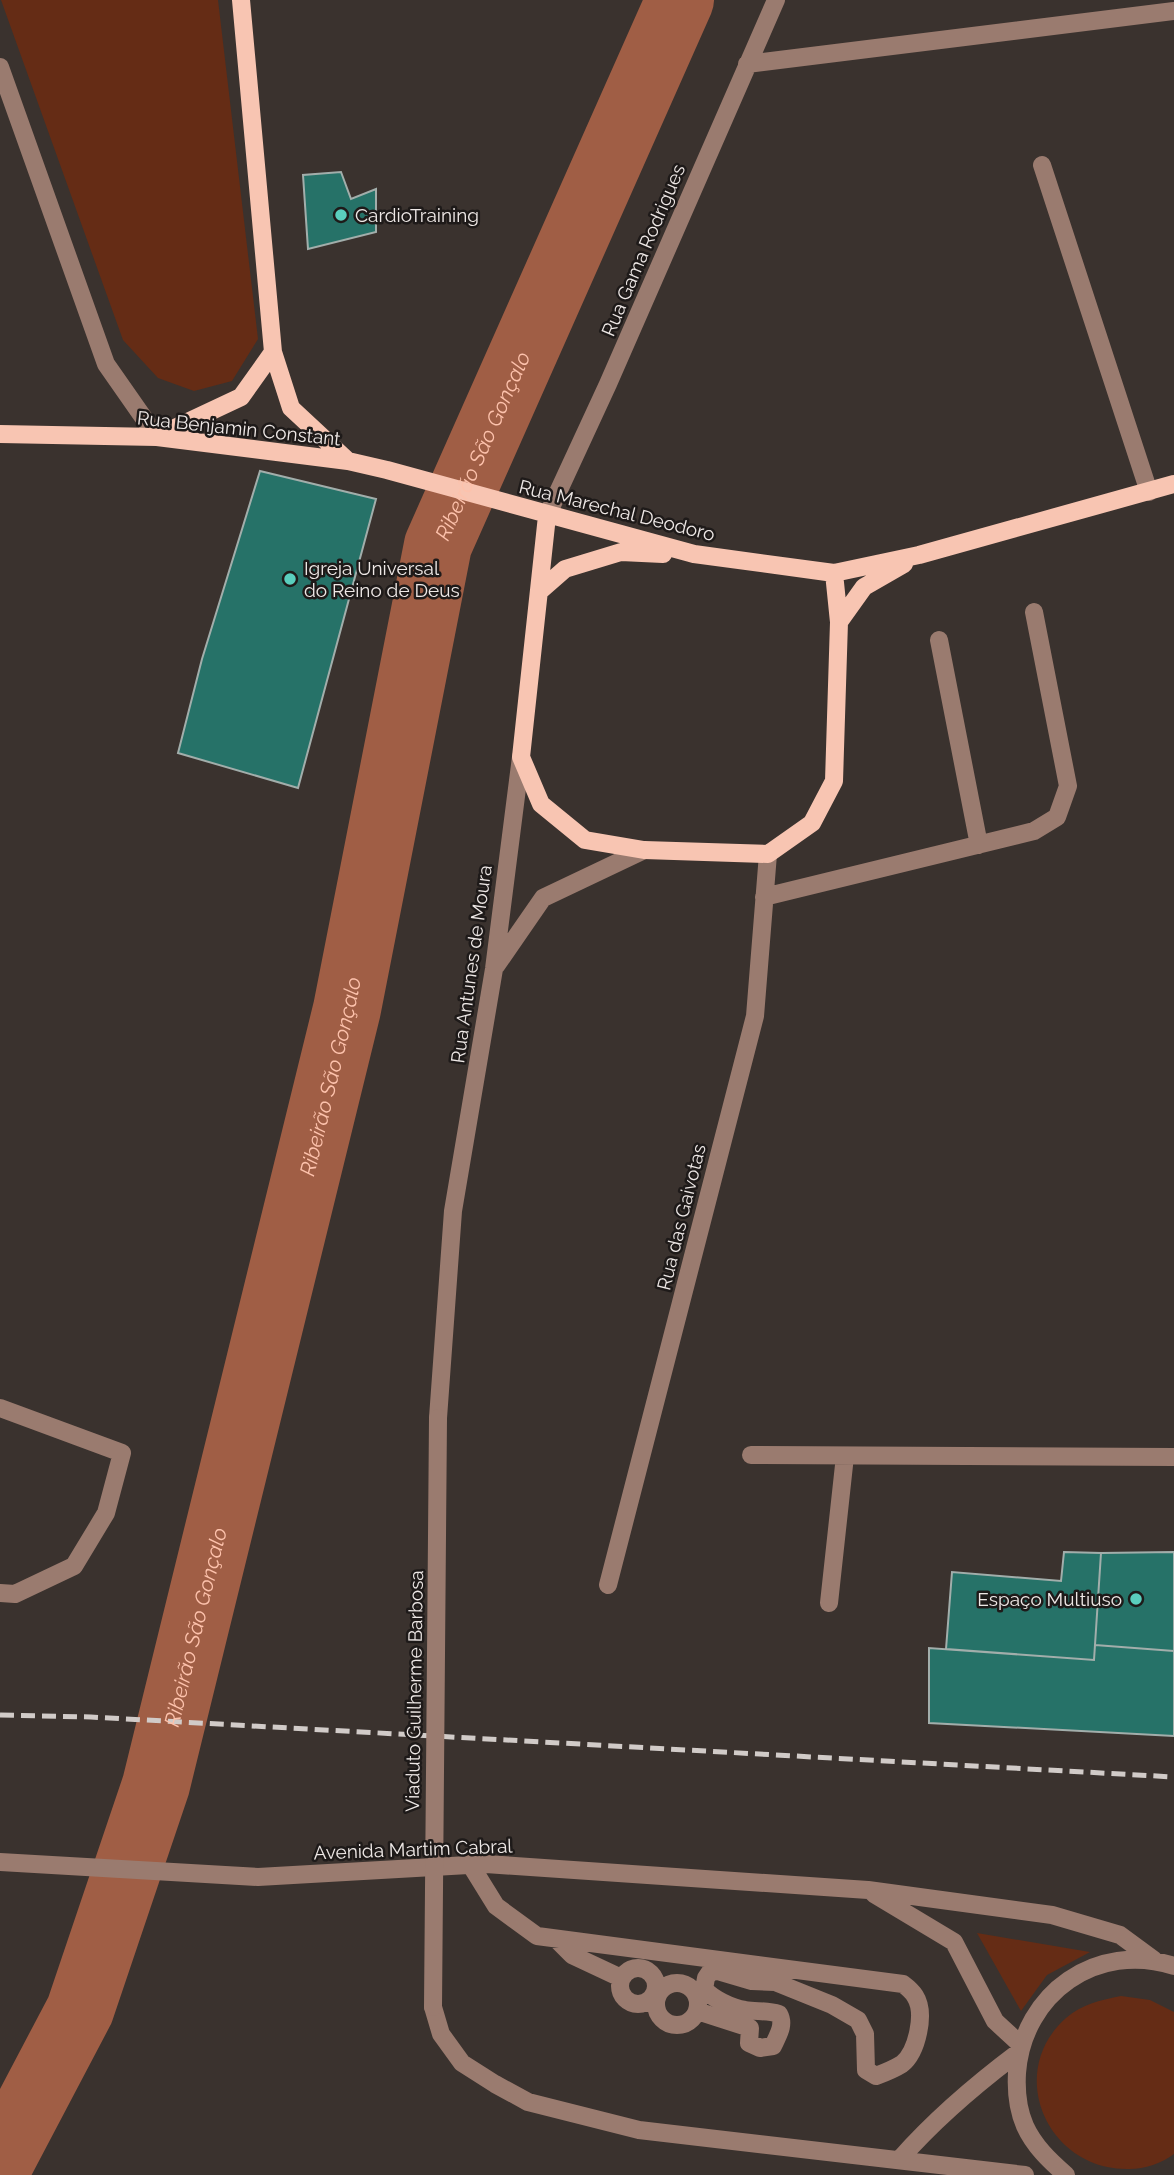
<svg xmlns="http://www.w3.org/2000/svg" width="1174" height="2175" font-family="Raleway,sans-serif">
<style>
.green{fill:#652c15}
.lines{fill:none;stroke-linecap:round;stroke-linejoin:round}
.river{stroke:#a05e45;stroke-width:68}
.building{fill:#267268;stroke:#a2aeab;stroke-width:2}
.minor{stroke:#9a7b6f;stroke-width:18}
.major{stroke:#f8c5b2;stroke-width:18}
.rail{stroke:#d1cbc8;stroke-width:5;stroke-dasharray:14 7;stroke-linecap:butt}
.minor-bridge{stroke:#9a7b6f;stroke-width:18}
.poi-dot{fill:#5acebd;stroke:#1e1a19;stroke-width:2.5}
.labels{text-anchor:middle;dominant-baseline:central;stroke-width:5;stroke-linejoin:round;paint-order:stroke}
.poi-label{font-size:19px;fill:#eee8e6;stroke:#1e1a19;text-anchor:start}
.street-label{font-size:19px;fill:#eee8e6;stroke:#1e1a19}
.water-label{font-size:21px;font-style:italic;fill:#fdc2ac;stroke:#1e1a19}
</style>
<rect width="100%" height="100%" fill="#3a322e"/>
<!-- green -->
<path class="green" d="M1,0H218L258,339L232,381L194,391L158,378L123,340Z
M977,1933L1090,1952L1047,1975L1021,2011Z
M1121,1996L1150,2000L1174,2012V2154C1162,2163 1145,2169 1129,2169C1048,2171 1004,2073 1066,2018C1082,2004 1101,2000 1121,1996Z"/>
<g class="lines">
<!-- river -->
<path class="river" id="s1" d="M0,2162L80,2010L156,1785L347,1009L438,545L680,0"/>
</g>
<!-- building -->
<path class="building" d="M341,172L351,199L376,189V232L308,249L303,175Z
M260,471L376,499L298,788L178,753L202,659Z
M1064,1552L1101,1553L1094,1660L946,1649L952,1572L1061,1581Z
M1174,1552V1736L929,1723V1648L1094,1660L1101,1553Z
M1095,1645L1174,1651V1736L929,1723V1648L1094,1660Z"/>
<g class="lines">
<!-- minor -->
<path class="minor" d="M747,64L1174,11
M0,67L106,364L157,437
M1042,165L1149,492
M547,516L608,384L776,0
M939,640L979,845
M764,897L1034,831L1057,817L1068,786L1034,612
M496,966L543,898L644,850
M0,1408L122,1453L106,1513L74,1566L15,1594L0,1593
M438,1418L453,1211L494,969L521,757
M751,1455L1174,1457
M608,1585L755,1016L768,854
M829,1603L845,1456
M0,1862L258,1877L486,1864L868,1890L1052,1915L1120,1935L1154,1960
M470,1864L496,1906L537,1936L903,1984C907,1987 912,1991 915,1996C926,2013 917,2052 902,2064C894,2069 884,2073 876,2076L866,2070L865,2034L858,2020L832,2005L775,1982L752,1981L718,1971L710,1972L706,1978L704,1989C713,1999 732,2008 745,2010C756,2012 767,2010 779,2014C785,2025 778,2035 773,2046L760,2048L749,2043L750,2028L697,2011
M874,1894L954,1942L995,2021L1021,2045
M556,1939L572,1955L621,1978
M620 1986a18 18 0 1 1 36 0a18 18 0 1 1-36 0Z
M656 2004a21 21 0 1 1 42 0a21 21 0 1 1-42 0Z
M433,2007L441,2034L462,2063L495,2084L528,2102L639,2130L1025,2175
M900,2159C936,2118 975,2085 1019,2052
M1066,2175C1050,2161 1034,2146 1025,2126C1018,2110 1016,2090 1017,2073C1023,1993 1097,1941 1174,1966"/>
<!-- major -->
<path class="major" d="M241,0L273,352L291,408L348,461
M0,434L157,437L348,461L387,470L694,554L834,573L919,555L1174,484
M158,436L241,397L273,352
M547,516L521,757L541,804L585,840L644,850L768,854L812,823L834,781L839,622L834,573
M541,590L565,569L621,552L663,554
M839,622L864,587L904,564"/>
<!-- rail -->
<path class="rail" d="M0,1715L91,1717L1174,1777"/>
<!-- minor-bridge -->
<path class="minor-bridge" d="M433,2007L438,1418"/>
</g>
<!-- markers -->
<g class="poi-dot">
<circle cx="341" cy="215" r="7"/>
<circle cx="290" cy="579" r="7"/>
<circle cx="1136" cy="1599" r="7"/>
</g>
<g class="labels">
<!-- poi labels -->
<g class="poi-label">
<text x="355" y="215">CardioTraining</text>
<text x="304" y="568">Igreja Universal<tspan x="304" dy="22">do Reino de Deus</tspan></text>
<text x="1122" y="1599" text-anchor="end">Espaço Multiuso</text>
</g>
<!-- street labels -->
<g class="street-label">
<text transform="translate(643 250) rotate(-67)">Rua Gama Rodrigues</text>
<text transform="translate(239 428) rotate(6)">Rua Benjamin Constant</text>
<text transform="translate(617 510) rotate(14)">Rua Marechal Deodoro</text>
<text transform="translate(471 964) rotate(-82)">Rua Antunes de Moura</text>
<text transform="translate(681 1217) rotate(-76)">Rua das Gaivotas</text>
<text transform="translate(414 1691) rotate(-89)">Viaduto Guilherme Barbosa</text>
<text transform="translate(413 1849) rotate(-2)">Avenida Martim Cabral</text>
</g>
<!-- water labels -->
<g class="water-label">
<text stroke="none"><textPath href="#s1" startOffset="1790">Ribeirão São Gonçalo</textPath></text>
<text stroke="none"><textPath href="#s1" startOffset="1139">Ribeirão São Gonçalo</textPath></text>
<text stroke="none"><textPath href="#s1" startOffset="572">Ribeirão São Gonçalo</textPath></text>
</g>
</g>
</svg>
